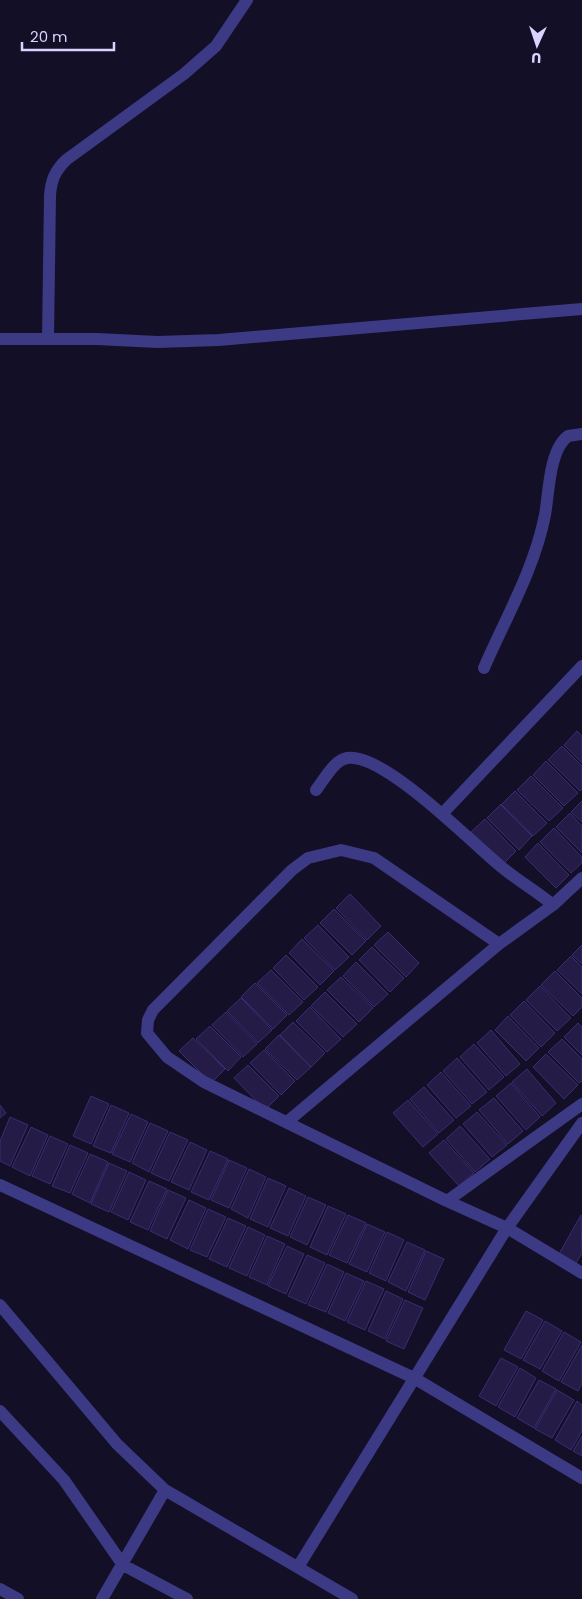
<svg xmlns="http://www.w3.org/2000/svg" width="582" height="1599" font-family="Poppins,sans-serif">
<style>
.building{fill:#241b47;stroke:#3b2d73}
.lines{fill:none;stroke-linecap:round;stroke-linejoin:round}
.minor{stroke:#3d3a85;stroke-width:12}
</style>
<rect width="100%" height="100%" fill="#130f26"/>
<!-- building -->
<path class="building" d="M577,731L582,736V763L564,745Z
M562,746L582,766V789L580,791L548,760Z
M546,761L578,793L564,806L533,775Z
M531,776L563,808L549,821L517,790Z
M515,791L547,823L533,836L501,805Z
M582,801V822L571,812Z
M501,804L532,836L519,850L487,818Z
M570,813L582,826V853L556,827Z
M485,819L516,851L503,864L471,832Z
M554,828L582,857V863L571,873L540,842Z
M538,843L569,875L556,888L525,857Z
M350,894L381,926L367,940L336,908Z
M334,909L366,941L352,955L320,923Z
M318,925L349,957L335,970L304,938Z
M388,932L419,963L406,977L374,945Z
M302,939L334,971L320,985L289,953Z
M582,945V964L572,955Z
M372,947L404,978L390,992L359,960Z
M286,955L318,987L304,1000L273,968Z
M571,956L582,967V994L557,970Z
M356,962L388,994L374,1007L343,976Z
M271,970L303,1002L289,1015L257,983Z
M555,971L582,998V1007L573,1016L541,985Z
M341,977L373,1008L359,1022L327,990Z
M255,983L287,1015L273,1029L241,997Z
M540,986L571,1018L557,1031L526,1000Z
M325,992L357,1024L343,1037L311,1006Z
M241,998L272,1030L258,1043L227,1011Z
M524,1001L555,1033L541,1047L510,1015Z
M310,1007L341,1039L327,1052L296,1021Z
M226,1012L257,1044L243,1057L212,1025Z
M508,1016L539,1048L526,1061L495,1030Z
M293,1022L325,1053L311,1067L280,1035Z
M578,1023L582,1027V1055L564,1037Z
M210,1026L241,1057L228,1071L196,1039Z
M491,1030L520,1064L506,1076L477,1043Z
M279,1035L311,1067L297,1080L265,1049Z
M193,1038L225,1069L211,1083L179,1051Z
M562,1039L582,1059V1081L579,1083L548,1052Z
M474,1044L504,1077L489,1090L460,1057Z
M264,1050L295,1081L281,1095L250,1063Z
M546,1054L578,1085L564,1099L533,1067Z
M457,1058L487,1092L472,1104L443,1071Z
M248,1065L279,1096L265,1110L234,1078Z
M527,1069L556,1103L542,1116L512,1082Z
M441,1072L471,1106L456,1118L427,1085Z
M511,1083L540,1117L526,1130L496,1096Z
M424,1087L454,1120L439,1133L410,1099Z
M91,1096L109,1104L91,1144L73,1136Z
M494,1098L523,1131L508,1144L479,1110Z
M408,1100L438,1134L423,1147L393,1113Z
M0,1105L6,1113L0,1118Z
M111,1105L129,1113L111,1153L93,1146Z
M477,1112L507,1145L492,1157L463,1124Z
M131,1114L148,1122L130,1162L112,1154Z
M10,1117L28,1125L10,1166L0,1161V1141Z
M150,1123L168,1131L149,1172L132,1163Z
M460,1126L490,1159L475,1172L446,1139Z
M31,1127L48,1135L30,1176L12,1167Z
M170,1132L188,1140L169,1181L151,1173Z
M50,1136L68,1144L50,1184L32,1176Z
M444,1140L474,1173L459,1186L429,1153Z
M190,1142L207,1150L189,1190L171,1182Z
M70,1145L88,1153L70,1193L52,1186Z
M210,1151L228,1159L209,1200L191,1192Z
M90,1154L108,1162L90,1203L72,1194Z
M229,1160L247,1168L229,1208L211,1200Z
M109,1163L127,1171L109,1212L91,1204Z
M249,1169L266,1177L248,1218L231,1209Z
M129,1172L146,1180L128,1220L111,1212Z
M268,1178L286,1186L268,1227L250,1219Z
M149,1181L167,1189L148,1230L130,1222Z
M289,1188L306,1196L288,1236L270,1228Z
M168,1190L186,1198L167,1239L150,1231Z
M308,1197L326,1205L307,1245L290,1237Z
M189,1200L206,1208L188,1249L170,1240Z
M328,1206L346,1214L327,1255L310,1247Z
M208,1209L226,1217L207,1257L190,1250Z
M348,1215L366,1223L347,1263L329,1255Z
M581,1215L582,1253L576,1263L559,1254Z
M228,1218L246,1226L227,1267L209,1259Z
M367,1224L385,1232L367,1272L349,1264Z
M248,1227L265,1235L247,1276L229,1268Z
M387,1232L404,1240L386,1281L369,1273Z
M267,1236L285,1244L267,1285L249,1277Z
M407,1242L425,1250L406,1291L388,1282Z
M287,1246L304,1254L286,1294L268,1286Z
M426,1251L444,1259L425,1300L408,1292Z
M307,1255L325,1263L306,1304L288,1296Z
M327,1264L344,1272L326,1312L308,1305Z
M346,1273L364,1281L345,1321L328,1313Z
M366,1281L384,1289L365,1330L347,1322Z
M386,1291L403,1299L385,1339L368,1331Z
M405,1300L423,1308L404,1349L386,1341Z
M526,1311L543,1320L521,1359L504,1350Z
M545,1321L562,1331L540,1369L523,1360Z
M564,1332L581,1342L559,1381L542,1371Z
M582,1345V1384L578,1391L561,1382Z
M501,1358L518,1367L496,1406L479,1396Z
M520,1368L536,1378L515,1417L498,1407Z
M539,1380L556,1389L534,1428L517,1418Z
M557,1390L574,1400L552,1438L535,1429Z
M577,1401L582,1405V1431L571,1450L555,1440Z
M582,1436V1456L573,1451Z"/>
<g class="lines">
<!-- minor -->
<path class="minor" d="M0,339H97L157,342L219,340L582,309
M48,339L50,196C51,180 55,171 66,160L184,74L216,46L247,0
M484,668C506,617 534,570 545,515C549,493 549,450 568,436L582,434
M316,790C324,780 334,760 347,758C383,752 470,841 498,864C515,879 535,890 553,905
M443,813L582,666
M499,944L374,858L341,850L308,858L292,870L153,1010L148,1020L147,1033L167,1057L204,1082L447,1201L507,1228L582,1273
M287,1122L499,944L553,905L582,878
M0,1185L414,1378L582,1478
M447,1201L582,1104
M0,1305L117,1444L165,1490L352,1599
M0,1411L64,1480L123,1565L187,1599
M298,1567L507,1228L582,1123
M0,1589L18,1599
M102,1599L165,1490"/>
</g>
<!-- north arrow -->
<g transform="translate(537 45) rotate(183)" stroke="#130f26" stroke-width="4" paint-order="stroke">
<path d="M0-4L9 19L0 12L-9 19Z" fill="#d9d4ff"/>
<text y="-8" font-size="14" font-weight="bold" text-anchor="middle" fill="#d9d4ff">U</text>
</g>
<!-- scale -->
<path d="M22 42v8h92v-8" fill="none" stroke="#d9d4ff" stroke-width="2.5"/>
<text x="30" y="42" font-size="15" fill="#d9d4ff" stroke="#130f26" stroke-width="4" paint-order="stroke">20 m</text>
</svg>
